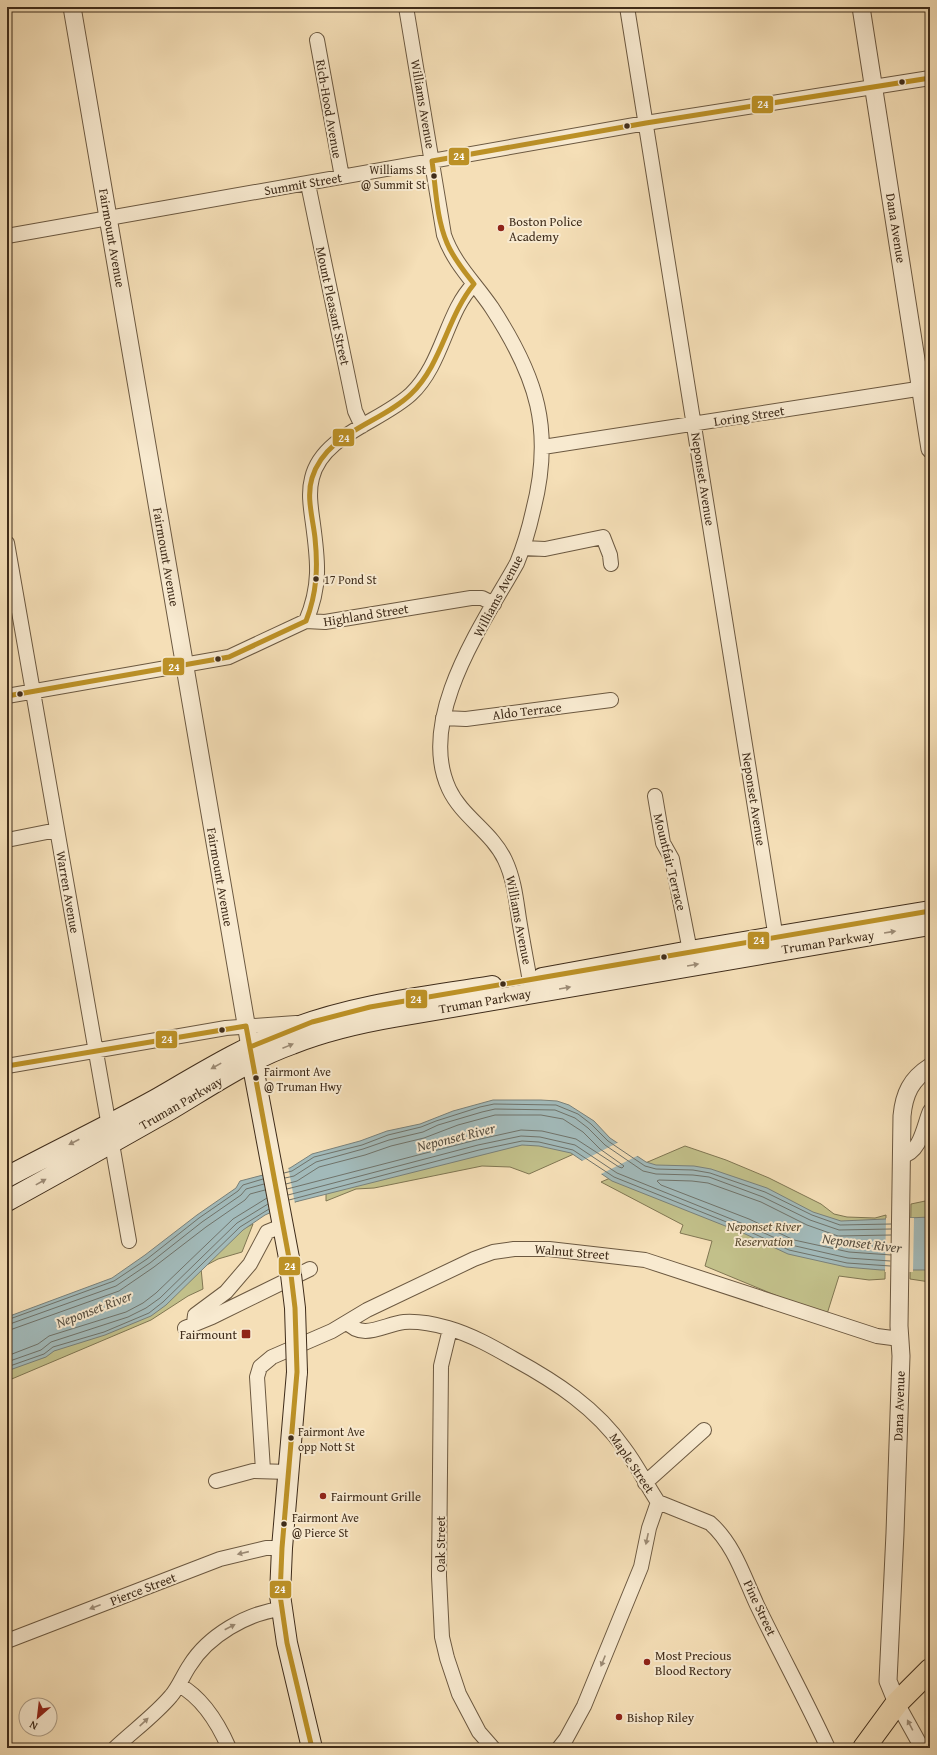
<svg xmlns="http://www.w3.org/2000/svg" width="937" height="1755" font-family="'Gentium Book Plus',serif">
<style>
.green{fill:#c2c08a;stroke:#807652}
.water{fill:#a2baba;stroke:#7a817a}
.pier{fill:#f5dfb7}
.lines{fill:none;stroke-linecap:round;stroke-linejoin:round}
.shore{stroke:#70736a;stroke-width:1}
.minor-casing{stroke:#6c5941;stroke-width:16}
.tertiary-casing{stroke:#6c5941;stroke-width:19}
.secondary-casing{stroke:#3f2c1a;stroke-width:22}
.primary-casing{stroke:#3f2c1a;stroke-width:24}
.minor{stroke:#f8ead0;stroke-width:14}
.tertiary{stroke:#f8ead0;stroke-width:17}
.secondary{stroke:#f8ead0;stroke-width:20}
.primary{stroke:#f5dfb7;stroke-width:22}
.secondary-bridge-casing{stroke:#3f2c1a;stroke-width:22;stroke-linecap:butt}
.secondary-bridge{stroke:#f8ead0;stroke-width:20}
.bus-1-casing{stroke:#f8ead0;stroke-width:8}
.bus-1{stroke:#bc9126;stroke-width:5}
.oneway{fill:#9c8b75}
.bus-dot{fill:#3f2c1a;stroke:#f8ead0;stroke-width:1.5}
.poi-dot{fill:#8f2418;stroke:#f8ead0;stroke-width:1.5}
.labels{text-anchor:middle;dominant-baseline:central;stroke-width:4;stroke-linejoin:round;paint-order:stroke}
.bus-label{font-size:12px;fill:#3f2c1a;stroke:#f8ead0;text-anchor:start}
.street-label{font-size:13px;fill:#3f2c1a;stroke:#f8ead0}
.poi-label{font-size:13px;fill:#3f2c1a;stroke:#f8ead0;text-anchor:start}
.park-label{font-size:13px;font-style:italic;fill:#594a30;stroke:#f8ead0}
.water-label{font-size:14px;font-style:italic;fill:#585042;stroke:#f8ead0}
.line-badge{stroke:#f8ead0;stroke-width:1.5}
.badge-label{font-size:11px;text-anchor:middle;font-weight:bold;fill:#fff}
</style>
<rect width="100%" height="100%" fill="#f5dfb7"/>
<filter id="stains"><feTurbulence type="fractalNoise" baseFrequency=".005" numOctaves="4"/><feColorMatrix values="0 0 0 0 .2 0 0 0 0 .09 0 0 0 0 .02 0 0 0 .5 -.17"/></filter>
<radialGradient id="worn" r=".72"><stop offset=".6" stop-color="#630" stop-opacity="0"/><stop offset="1" stop-color="#630" stop-opacity=".3"/></radialGradient>
<!-- green -->
<path class="green" d="M474,1130L594,1145L529,1174L510,1167L482,1166L374,1188L356,1189L326,1201V1191L295,1202L292,1184Z
M685,1146L726,1160L769,1178L821,1204L834,1214L847,1217L875,1218L886,1215L885,1279L869,1280L839,1276L827,1314L804,1307L705,1266L712,1241L680,1233L683,1225L601,1182Z
M930,1200V1282L910,1279L911,1204Z
M253,1224L242,1252L218,1259L201,1268L203,1289L188,1296L151,1320L7,1381V1342Z"/>
<!-- water -->
<path class="water" d="M493,1100H541L557,1101L569,1105L594,1121L610,1138L646,1162L656,1165L694,1166L711,1169L767,1188L813,1212L841,1221L930,1217V1270H881L846,1267L788,1254L743,1233L612,1181L571,1153L539,1146L522,1145L295,1202L265,1215L243,1230L166,1305L151,1316L105,1335L54,1351L46,1357L7,1371V1317L112,1278L145,1255L197,1215L236,1188L240,1181L290,1168L312,1154L360,1141L387,1131L420,1124L453,1111Z"/>
<!-- pier -->
<path class="pier" d="M619,1142L639,1155L599,1175L580,1162Z
M288,1166L295,1204L270,1215L263,1173Z
M886,1218H914L913,1272H885Z"/>
<g class="lines">
<!-- shore -->
<path class="shore" d="M284,1173L292,1171L314,1157L362,1145L388,1135L421,1127L436,1121L480,1107L494,1104L556,1105L578,1114L591,1124L608,1141L645,1166L656,1169L693,1170L710,1173L765,1192L812,1215L840,1225L891,1224
M285,1178L294,1176L316,1162L363,1149L389,1140L423,1132L438,1125L482,1112L495,1109L555,1110L575,1118L588,1128L605,1145L643,1171L656,1174L693,1175L709,1177L763,1197L810,1220L839,1230L891,1229
M286,1184L297,1181L319,1167L365,1155L391,1146L424,1138L458,1125L495,1115H541L563,1119L583,1132L600,1149L624,1166L622,1168L619,1167L576,1139L542,1131L521,1130L476,1140L287,1189
M288,1195L478,1145L521,1136L540,1137L575,1145L617,1173L746,1225L791,1245L848,1258L890,1261
M289,1200L479,1150L522,1141L539,1142L573,1150L614,1177L744,1229L789,1250L847,1263L890,1266
M891,1255L849,1252L794,1240L749,1219L661,1185L657,1181L659,1180L692,1181L708,1183L761,1202L807,1225L838,1236L891,1235
M7,1320L114,1281L147,1259L199,1218L238,1191L243,1185L263,1179
M7,1325L116,1286L150,1263L202,1222L241,1195L246,1189L264,1184
M7,1331L119,1291L154,1267L206,1227L245,1200L250,1194L265,1190
M7,1356L38,1344L49,1336L126,1312L143,1303L156,1293L233,1219L267,1198
M7,1362L41,1350L51,1342L128,1317L146,1308L160,1298L237,1223L268,1204
M7,1367L44,1354L53,1347L104,1332L149,1313L163,1302L240,1227L269,1209"/>
<defs>
<path id="minor" d="M406,7L444,235C454,264 476,284 492,308C537,377 554,430 533,511C529,529 524,546 517,563C483,624 416,718 449,789C462,817 492,832 505,860C514,879 516,899 519,919C523,944 528,969 532,993
M627,7L777,945
M317,40L342,177
M308,184L355,411L362,426
M7,236L646,123L930,78
M543,447L930,387
M7,543L129,1241
M523,548L545,549L603,537L610,555L611,564
M306,621C321,586 318,561 313,524C311,509 308,493 312,478C322,435 381,422 411,394C443,364 446,312 474,284
M7,696L229,657L306,621L325,622L471,598H482L494,604
M443,718L466,719L611,700
M655,796L663,843L672,859L690,951
M7,840L57,830
M7,1066L226,1028L296,1023
M902,1156C921,1153 924,1124 930,1111
M347,1322C362,1341 385,1324 404,1322C419,1321 434,1324 448,1328C472,1335 493,1347 514,1359C556,1382 596,1408 624,1448C637,1465 646,1484 658,1502
M194,1323L195,1315L226,1292L250,1264L267,1232L282,1226
M185,1328L212,1317L310,1269
M450,1329L441,1366L439,1576L442,1637L447,1658L459,1694L479,1732L493,1748
M263,1470L257,1377L260,1367L272,1357L332,1331L367,1310L474,1259L493,1252L514,1249H549L645,1260L877,1336L900,1339
M216,1481L253,1471L289,1472
M645,1483L704,1430
M658,1502L710,1523C734,1544 744,1577 757,1605C780,1653 806,1700 828,1748
M7,1641L220,1559L266,1548H282
M179,1685C203,1698 218,1723 229,1748
M897,1703L922,1748
M115,1748C133,1731 155,1715 171,1696C179,1687 183,1675 190,1665C208,1636 247,1613 281,1609
M559,1748L566,1739L584,1706L641,1567L649,1528L658,1502"/>
<path id="tertiary" d="M72,7L250,1047
M861,7L930,449
M897,1703L888,1681L895,1533L901,1356L899,1326L902,1116C904,1094 911,1079 930,1067"/>
<path id="secondary" d="M542,978L690,951L930,911
M250,1051L289,1258
M7,1177C56,1151 106,1127 155,1100C200,1074 245,1046 294,1028C358,1004 426,997 492,986
M7,1201C60,1172 113,1142 166,1112C207,1088 247,1060 292,1044C325,1031 359,1023 394,1017L930,925
M297,1372L282,1548L280,1595L287,1643L312,1748"/>
<path id="primary" d="M864,1748L897,1703L930,1670"/>
</defs>
<!-- minor casing -->
<use href="#minor" class="minor-casing"/>
<!-- tertiary casing -->
<use href="#tertiary" class="tertiary-casing"/>
<!-- secondary casing -->
<use href="#secondary" class="secondary-casing"/>
<!-- primary casing -->
<use href="#primary" class="primary-casing"/>
<!-- minor -->
<use href="#minor" class="minor"/>
<!-- tertiary -->
<use href="#tertiary" class="tertiary"/>
<!-- secondary -->
<use href="#secondary" class="secondary"/>
<!-- primary -->
<use href="#primary" class="primary"/>
<defs>
<path id="secondary-bridge" d="M289,1258L295,1308L297,1372"/>
</defs>
<!-- secondary-bridge casing -->
<use href="#secondary-bridge" class="secondary-bridge-casing"/>
<!-- secondary-bridge -->
<use href="#secondary-bridge" class="secondary-bridge"/>
<defs>
<path id="bus-1" d="M7,696L229,657L306,621C317,593 318,567 315,538C313,519 306,497 312,478C326,432 380,424 411,394C442,364 447,317 474,284C464,271 453,258 447,243C436,217 436,188 432,161L646,123L930,78
M250,1047L312,1022L370,1007L930,911
M7,1066L246,1026L289,1258L295,1308L297,1372L282,1548L280,1595L287,1643L312,1748"/>
</defs>
<!-- bus-1 casing -->
<use href="#bus-1" class="bus-1-casing"/>
<!-- bus-1 -->
<use href="#bus-1" class="bus-1"/>
</g>
<!-- one-way arrows -->
<defs><path id="oneway-solid" d="M-6-.8H1V-3.2L6.5 0L1 3.2V.8H-6Z"/></defs>
<g class="oneway">
<use href="#oneway-solid" transform="translate(890 932) rotate(-9)"/>
<use href="#oneway-solid" transform="translate(693 965) rotate(-10)"/>
<use href="#oneway-solid" transform="translate(565 988) rotate(-10)"/>
<use href="#oneway-solid" transform="translate(288 1046) rotate(-22)"/>
<use href="#oneway-solid" transform="translate(216 1066) rotate(151)"/>
<use href="#oneway-solid" transform="translate(74 1142) rotate(153)"/>
<use href="#oneway-solid" transform="translate(41 1182) rotate(-29)"/>
<use href="#oneway-solid" transform="translate(647 1539) rotate(102)"/>
<use href="#oneway-solid" transform="translate(243 1553) rotate(167)"/>
<use href="#oneway-solid" transform="translate(95 1607) rotate(159)"/>
<use href="#oneway-solid" transform="translate(230 1627) rotate(-27)"/>
<use href="#oneway-solid" transform="translate(603 1661) rotate(112)"/>
<use href="#oneway-solid" transform="translate(144 1722) rotate(-43)"/>
<use href="#oneway-solid" transform="translate(910 1725) rotate(-118)"/>
</g>
<!-- markers -->
<g class="bus-dot">
<circle cx="902" cy="82" r="3.5"/>
<circle cx="627" cy="126" r="3.5"/>
<circle cx="434" cy="176" r="3.5"/>
<circle cx="316" cy="579" r="3.5"/>
<circle cx="218" cy="659" r="3.5"/>
<circle cx="20" cy="694" r="3.5"/>
<circle cx="664" cy="957" r="3.5"/>
<circle cx="503" cy="984" r="3.5"/>
<circle cx="222" cy="1030" r="3.5"/>
<circle cx="256" cy="1078" r="3.5"/>
<circle cx="291" cy="1438" r="3.5"/>
<circle cx="284" cy="1524" r="3.5"/>
</g>
<g class="poi-dot">
<circle cx="501" cy="228" r="4"/>
<rect x="241" y="1329" width="10" height="10" rx="2"/>
<circle cx="323" cy="1496" r="4"/>
<circle cx="647" cy="1662" r="4"/>
<circle cx="619" cy="1717" r="4"/>
</g>
<g class="labels">
<!-- bus labels -->
<g class="bus-label">
<text x="426" y="169" text-anchor="end">Williams St<tspan x="426" dy="15">@ Summit St</tspan></text>
<text x="324" y="579">17 Pond St</text>
<text x="264" y="1071">Fairmont Ave<tspan x="264" dy="15">@ Truman Hwy</tspan></text>
<text x="298" y="1431">Fairmont Ave<tspan x="298" dy="15">opp Nott St</tspan></text>
<text x="292" y="1517">Fairmont Ave<tspan x="292" dy="15">@ Pierce St</tspan></text>
</g>
<!-- street labels -->
<g class="street-label">
<text transform="translate(423 104) rotate(80)">Williams Avenue</text>
<text transform="translate(329 109) rotate(80)">Rich-Hood Avenue</text>
<text transform="translate(303 184) rotate(-10)">Summit Street</text>
<text transform="translate(896 228) rotate(81)">Dana Avenue</text>
<text transform="translate(112 238) rotate(80)">Fairmount Avenue</text>
<text transform="translate(333 306) rotate(78)">Mount Pleasant Street</text>
<text transform="translate(749 416) rotate(-9)">Loring Street</text>
<text transform="translate(703 479) rotate(81)">Neponset Avenue</text>
<text transform="translate(166 557) rotate(80)">Fairmount Avenue</text>
<text transform="translate(498 596) rotate(-62)">Williams Avenue</text>
<text transform="translate(366 615) rotate(-9)">Highland Street</text>
<text transform="translate(527 711) rotate(-7)">Aldo Terrace</text>
<text transform="translate(754 799) rotate(81)">Neponset Avenue</text>
<text transform="translate(670 862) rotate(76)">Mountfair Terrace</text>
<text transform="translate(220 877) rotate(80)">Fairmount Avenue</text>
<text transform="translate(68 892) rotate(80)">Warren Avenue</text>
<text transform="translate(519 920) rotate(79)">Williams Avenue</text>
<text transform="translate(828 942) rotate(-9)">Truman Parkway</text>
<text transform="translate(485 1001) rotate(-10)">Truman Parkway</text>
<text transform="translate(181 1103) rotate(-30)">Truman Parkway</text>
<text transform="translate(572 1252) rotate(5)">Walnut Street</text>
<text transform="translate(899 1406) rotate(-88)">Dana Avenue</text>
<text transform="translate(632 1463) rotate(56)">Maple Street</text>
<text transform="translate(440 1544) rotate(-90)">Oak Street</text>
<text transform="translate(143 1589) rotate(-21)">Pierce Street</text>
<text transform="translate(760 1608) rotate(65)">Pine Street</text>
</g>
<!-- poi labels -->
<g class="poi-label">
<text x="509" y="221">Boston Police<tspan x="509" dy="15">Academy</tspan></text>
<text x="237" y="1334" text-anchor="end">Fairmount</text>
<text x="331" y="1496">Fairmount Grille</text>
<text x="655" y="1655">Most Precious<tspan x="655" dy="15">Blood Rectory</tspan></text>
<text x="627" y="1717">Bishop Riley</text>
</g>
<!-- park labels -->
<g class="park-label">
<text x="764" y="1226">Neponset River<tspan x="764" dy="15">Reservation</tspan></text>
</g>
<!-- water labels -->
<g class="water-label">
<text transform="translate(456 1137) rotate(-14)">Neponset River</text>
<text transform="translate(862 1243) rotate(7)">Neponset River</text>
<text transform="translate(94 1309) rotate(-21)">Neponset River</text>
</g>
</g>
<g class="line-badge">
<rect x="751" y="95" width="23" height="19" rx="4" fill="#bc9126"/>
<rect x="448" y="147" width="22" height="19" rx="4" fill="#bc9126"/>
<rect x="332" y="428" width="23" height="19" rx="4" fill="#bc9126"/>
<rect x="162" y="657" width="23" height="19" rx="4" fill="#bc9126"/>
<rect x="747" y="931" width="23" height="19" rx="4" fill="#bc9126"/>
<rect x="405" y="989" width="23" height="20" rx="4" fill="#bc9126"/>
<rect x="155" y="1030" width="23" height="19" rx="4" fill="#bc9126"/>
<rect x="278" y="1256" width="23" height="20" rx="4" fill="#bc9126"/>
<rect x="269" y="1580" width="23" height="19" rx="4" fill="#bc9126"/>
</g>
<g class="badge-label">
<text x="763" y="108">24</text>
<text x="459" y="160">24</text>
<text x="344" y="442">24</text>
<text x="174" y="671">24</text>
<text x="759" y="944">24</text>
<text x="416" y="1003">24</text>
<text x="167" y="1043">24</text>
<text x="290" y="1270">24</text>
<text x="280" y="1593">24</text>
</g>
<!-- margin -->
<rect width="937" height="1755" fill="none" stroke="#f5dfb7" stroke-width="24"/>
<rect x="8" y="8" width="921" height="1739" fill="none" stroke="#3f2c1a" stroke-width="2"/>
<rect x="12" y="12" width="913" height="1731" fill="none" stroke="#3f2c1a"/>
<!-- north arrow -->
<g transform="translate(38 1717) rotate(208)"><circle r="19" fill="#f8ead0" stroke="#ae9e87"/>
<path d="M0-3L7 15L0 10L-7 15Z" fill="#8f2418"/>
<text y="-6" font-size="11" font-weight="bold" text-anchor="middle" fill="#3f2c1a">N</text>
</g>
<rect width="100%" height="100%" filter="url(#stains)"/>
<rect width="100%" height="100%" fill="url(#worn)"/>
</svg>
